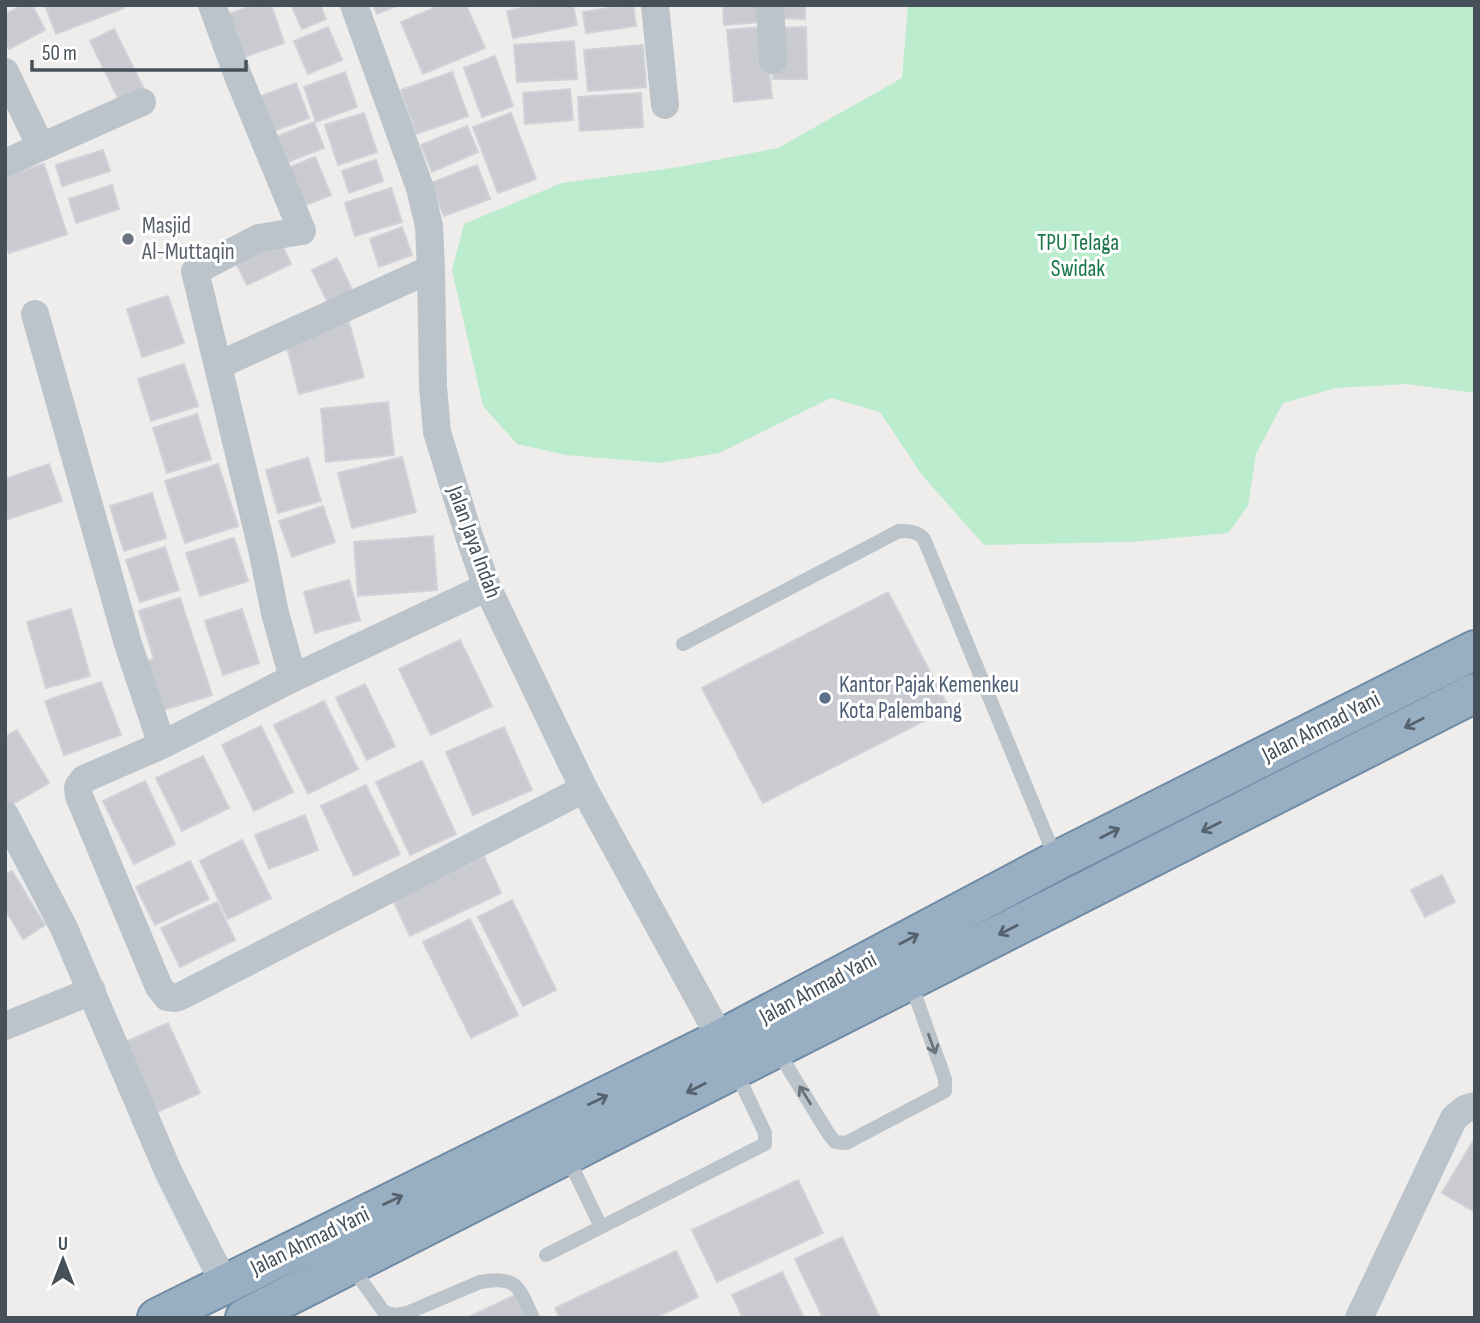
<svg xmlns="http://www.w3.org/2000/svg" width="1480" height="1323" font-family="'Sofia Sans Condensed',sans-serif">
<style>
.green{fill:#bbeccd}
.building{fill:#c9cbd1;stroke:#d0d2d8;stroke-width:2}
.lines{fill:none;stroke-linecap:round;stroke-linejoin:round}
.trunk-casing{stroke:#708ba5;stroke-width:42}
.service{stroke:#bbc4cb;stroke-width:14}
.minor{stroke:#bbc4cb;stroke-width:28}
.trunk{stroke:#98aec2;stroke-width:38}
.oneway{stroke:#56636e}
.oneway2{stroke:#68737b}
.worship-dot{fill:#6b7280;stroke:#fff;stroke-width:2.5}
.service-dot{fill:#5c6f8a;stroke:#fff;stroke-width:2.5}
.labels{text-anchor:middle;dominant-baseline:central;stroke-width:6;stroke-linejoin:round;paint-order:stroke}
.worship-label{font-size:23px;fill:#5b616d;stroke:#fff;text-anchor:start}
.park-label{font-size:23px;fill:#1a7646;stroke:#fff}
.street-label{font-size:23px;fill:#455059;stroke:#fff}
.service-label{font-size:23px;fill:#4e5e75;stroke:#fff;text-anchor:start}
</style>
<rect width="100%" height="100%" fill="#efecec"/>
<!-- green -->
<path class="green" d="M908,5H1475V393L1407,384L1336,388L1283,403L1256,454L1248,506L1228,533L1131,542L984,545L922,475L880,412L831,398L719,453L660,463L566,455L517,444L483,406L452,270L464,224L562,183L679,167L778,148L902,78Z"/>
<!-- building -->
<path class="building" d="M23,5H32L45,30L9,49L5,42V14Z
M45,5H123L124,8L56,34Z
M254,5H271L284,43L239,59L223,16Z
M291,5H320L326,19L302,29Z
M373,5H398L377,14Z
M441,5H466L485,48L423,74L401,22Z
M536,5H573L577,25L513,38L507,11Z
M628,5H633L636,26L586,33L583,12Z
M723,5H760L761,22L724,25Z
M773,5H805V19L773,18Z
M328,27L342,60L308,74L294,41Z
M765,27L772,98L734,102L727,30Z
M806,27L807,79H773V28Z
M114,29L143,87L118,98L90,41Z
M574,41L577,79L517,82L514,45Z
M643,45L646,87L588,91L584,50Z
M495,56L513,106L482,117L464,68Z
M345,72L357,107L316,122L304,87Z
M452,72L468,116L416,134L401,90Z
M296,83L309,118L269,133L256,98Z
M570,89L573,120L525,124L523,93Z
M641,93L643,127L580,131L578,97Z
M364,113L377,152L338,165L325,125Z
M511,113L536,179L498,193L473,127Z
M314,122L324,148L280,165L270,139Z
M467,126L478,152L432,172L421,145Z
M103,150L110,171L62,186L56,165Z
M315,157L331,195L296,209L280,171Z
M376,160L383,181L349,193L342,171Z
M44,164L67,234L9,253L5,242V176Z
M477,165L490,199L444,216L431,183Z
M112,185L119,209L76,223L69,199Z
M391,188L402,222L355,236L345,203Z
M402,227L412,255L379,267L370,239Z
M278,236L291,264L247,285L233,257Z
M337,258L353,292L328,303L312,270Z
M168,296L184,343L142,357L127,309Z
M349,322L364,377L299,394L285,339Z
M184,364L198,406L151,421L138,379Z
M388,402L394,455L326,462L321,409Z
M197,414L211,459L167,473L153,428Z
M402,457L416,512L352,528L338,473Z
M308,458L321,501L278,513L266,470Z
M49,464L62,501L5,520V479Z
M218,464L238,526L185,543L165,481Z
M152,493L166,538L124,551L110,506Z
M323,506L335,542L292,557L279,521Z
M433,536L437,590L358,596L354,542Z
M234,538L248,581L200,596L186,553Z
M165,547L179,590L140,602L126,560Z
M349,580L360,620L315,633L304,592Z
M888,592L949,708L763,803L702,688Z
M180,598L212,695L160,711L145,662L154,659L139,611Z
M71,609L90,676L46,688L27,622Z
M242,609L259,663L223,675L205,621Z
M460,640L492,706L431,735L399,669Z
M101,682L121,735L64,755L45,701Z
M365,684L395,746L367,760L336,698Z
M324,701L358,769L308,794L274,725Z
M261,726L293,792L254,811L222,745Z
M504,727L532,790L473,815L446,752Z
M17,730L49,783L7,807L5,803V737Z
M203,756L229,808L182,831L156,778Z
M422,761L456,834L410,855L376,782Z
M145,781L175,844L134,864L103,801Z
M366,785L400,854L354,876L321,806Z
M305,815L318,850L269,869L255,835Z
M242,840L271,898L228,919L200,861Z
M484,857L501,893L410,936L393,900Z
M190,861L209,899L155,925L136,887Z
M12,871L45,925L23,939L8,914L5,915V875Z
M1442,875L1455,902L1425,917L1411,890Z
M512,900L556,990L523,1006L478,917Z
M217,902L235,940L180,967L161,928Z
M470,919L518,1015L471,1038L423,942Z
M168,1023L200,1093L153,1114L121,1044Z
M1475,1138V1212L1442,1193Z
M798,1180L823,1233L717,1282L692,1230Z
M842,1237L880,1318H823L795,1259Z
M676,1251L698,1297L655,1318H560L555,1308Z
M782,1272L804,1318H743L732,1295Z
M515,1295L526,1318H467Z"/>
<g class="lines">
<defs>
<path id="trunk" d="M157,1318L721,1039L1056,861L1475,650
M245,1318L1475,693"/>
</defs>
<!-- trunk casing -->
<use href="#trunk" class="trunk-casing"/>
<!-- service -->
<path class="service" d="M683,644L899,531C909,531 917,531 924,539L1056,859
M777,1050L828,1133L835,1142L846,1143L945,1091V1079L910,981
M567,1156L601,1227
M546,1255L765,1144V1133L735,1070
M351,1266L384,1312L395,1315L407,1313L480,1282C518,1275 519,1288 533,1318"/>
<!-- minor -->
<path class="minor" d="M212,5L238,76L302,231L259,238L195,271L262,549L275,613L293,678
M354,5L420,188L429,226L431,269L433,386L437,432L469,536L487,587L584,789L721,1039
M655,5L665,105
M770,5L773,60
M5,72L41,147L5,163
M41,147L142,102
M35,314L128,644L162,745
M219,365L431,269
M487,587L293,678L162,745L84,779L78,787L79,796L159,987L167,997L176,998L183,995L584,789
M5,815L64,928L168,1171L224,1283
M5,1026L92,991
M1359,1318L1454,1118L1465,1109L1475,1106"/>
<!-- trunk -->
<use href="#trunk" class="trunk"/>
</g>
<!-- one-way arrows -->
<defs><path id="oneway-shaft" d="M-6 0H5M1.5-3L5.5 0L1.5 3" fill="none" stroke-width="1.6" stroke-linecap="round" stroke-linejoin="round" transform="scale(1.75)"/></defs>
<g class="oneway">
<use href="#oneway-shaft" transform="translate(1414 723) rotate(153)"/>
<use href="#oneway-shaft" transform="translate(1211 827) rotate(153)"/>
<use href="#oneway-shaft" transform="translate(1110 833) rotate(-27)"/>
<use href="#oneway-shaft" transform="translate(1008 930) rotate(153)"/>
<use href="#oneway-shaft" transform="translate(909 939) rotate(-28)"/>
<use href="#oneway-shaft" transform="translate(696 1088) rotate(153)"/>
<use href="#oneway-shaft" transform="translate(598 1100) rotate(-26)"/>
<use href="#oneway-shaft" transform="translate(393 1200) rotate(-26)"/>
</g>
<g class="oneway2">
<use href="#oneway-shaft" transform="translate(932 1044) rotate(70)"/>
<use href="#oneway-shaft" transform="translate(805 1095) rotate(-122)"/>
</g>
<!-- markers -->
<circle class="worship-dot" cx="128" cy="239" r="7"/>
<circle class="service-dot" cx="825" cy="698" r="7"/>
<g class="labels">
<!-- worship labels -->
<g class="worship-label">
<text x="142" y="226">Masjid<tspan x="142" dy="26">Al-Muttaqin</tspan></text>
</g>
<!-- park labels -->
<g class="park-label">
<text x="1078" y="243">TPU Telaga<tspan x="1078" dy="26">Swidak</tspan></text>
</g>
<!-- street labels -->
<g class="street-label">
<text transform="translate(474 542) rotate(70)">Jalan Jaya Indah</text>
<text transform="translate(1321 727) rotate(-27)">Jalan Ahmad Yani</text>
<text transform="translate(818 988) rotate(-28)">Jalan Ahmad Yani</text>
<text transform="translate(310 1241) rotate(-26)">Jalan Ahmad Yani</text>
</g>
<!-- service labels -->
<g class="service-label">
<text x="839" y="685">Kantor Pajak Kemenkeu<tspan x="839" dy="26">Kota Palembang</tspan></text>
</g>
</g>
<!-- border -->
<rect width="1480" height="1323" fill="none" stroke="#455059" stroke-width="14"/>
<!-- north arrow -->
<g transform="translate(63 1260)" stroke="#ffffff" stroke-width="5" paint-order="stroke">
<path d="M0-5L12 26L0 18L-12 26Z" fill="#455059"/>
<text y="-10" font-size="19" font-weight="bold" text-anchor="middle" fill="#455059">U</text>
</g>
<!-- scale -->
<path d="M32 60v10h214v-10" fill="none" stroke="#455059" stroke-width="3.5"/>
<text x="42" y="60" font-size="21" fill="#455059" stroke="#ffffff" stroke-width="5" paint-order="stroke">50 m</text>
</svg>
